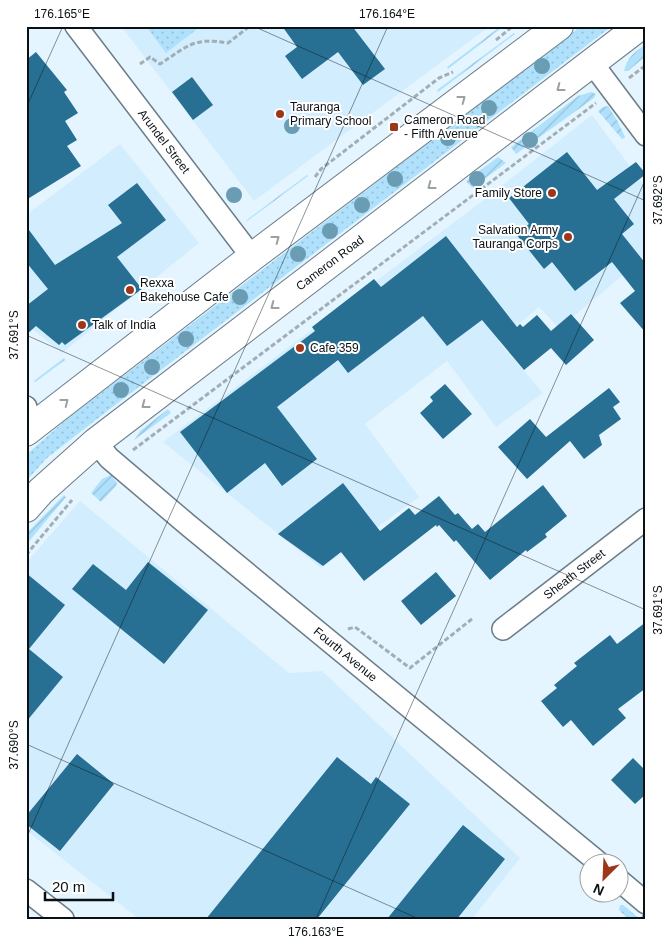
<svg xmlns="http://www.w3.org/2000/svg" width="672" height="945" font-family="Arial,sans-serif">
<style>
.built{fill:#d2edfd}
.grass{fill:url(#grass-dots)}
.garden{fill:url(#garden-furrows)}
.building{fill:#277093}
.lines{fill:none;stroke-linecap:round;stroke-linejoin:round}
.street-casing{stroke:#6b7d88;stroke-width:24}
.secondary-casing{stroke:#6b7d88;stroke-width:30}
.path{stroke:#a1aeb6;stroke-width:3;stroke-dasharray:5 2.5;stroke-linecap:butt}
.street{stroke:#fff;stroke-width:21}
.secondary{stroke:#fff;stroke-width:28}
.tree{fill:#6a9cb3}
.oneway{stroke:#9da0a1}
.ticks{fill:none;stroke:#0a1115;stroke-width:1;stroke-opacity:0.45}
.poi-dot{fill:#9e361a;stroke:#fff;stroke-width:2}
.labels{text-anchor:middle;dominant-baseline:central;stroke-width:4;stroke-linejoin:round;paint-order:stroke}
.poi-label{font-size:12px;fill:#0a1115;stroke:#fff;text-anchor:start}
.street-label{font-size:12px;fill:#0a1115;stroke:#fff}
.neatline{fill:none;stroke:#0a1115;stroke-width:2}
.ticks-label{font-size:12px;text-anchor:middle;fill:#0a1115}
</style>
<defs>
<pattern id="grass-dots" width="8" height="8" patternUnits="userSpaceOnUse" patternTransform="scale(1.25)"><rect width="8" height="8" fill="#b0e1fc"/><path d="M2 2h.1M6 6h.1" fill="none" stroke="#96c0d7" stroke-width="1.8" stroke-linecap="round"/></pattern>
<pattern id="garden-furrows" width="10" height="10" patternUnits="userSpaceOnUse" patternTransform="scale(1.25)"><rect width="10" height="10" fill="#b0e1fc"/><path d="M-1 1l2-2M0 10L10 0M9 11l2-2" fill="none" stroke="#96c0d7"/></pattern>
</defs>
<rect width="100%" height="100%" fill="#e5f5ff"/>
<!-- built -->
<path class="built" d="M121,26H490L254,201Z
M592,115L646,188V256L574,316L570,314L559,328L539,307L498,341L543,393L496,427L447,361L365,424L419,497L321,568L163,442L481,202Z
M120,144L199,243L62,353L26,324V215Z
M80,501L289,673L322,671L520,858L472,919H139L26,830V563Z"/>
<!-- grass -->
<path class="grass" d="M146,26H201L166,53Z
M581,26H612L106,412L47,458L26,481V455L67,419Z
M620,905H623L640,919H628L619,910Z"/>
<!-- garden -->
<path class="garden" d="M501,26H504L448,69L447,67Z
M514,33L515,34L438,92L437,90Z
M646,44V56L628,71H624C627,57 635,52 646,44Z
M591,92L596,94L594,98L516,154L511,147L578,96Z
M608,106L618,122L625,137L622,139L598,111L603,107Z
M498,157L506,163L472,188L466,181Z
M307,175L308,176L246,222L248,219Z
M64,358L65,360L34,383L35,380Z
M168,409L171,413L134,440L140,431Z
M111,475L117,483L116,486L101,502L91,493L102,479Z
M64,495L66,497L26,545V534Z"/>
<!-- building -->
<path class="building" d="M282,26H352L385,69L363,85L338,52L302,79L285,56L297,47Z
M36,52L67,90L64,92L78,113L65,121L77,140L67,146L81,166L26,200V60Z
M192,77L213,105L193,120L172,92Z
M567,152L597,190L636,162L646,174L614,199L634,224L622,234L646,264V333L620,303L635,291L612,262L575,291L552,262L544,269L516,234L529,224L509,198Z
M137,183L166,220L117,257L142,289L65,345L62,342L59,345L36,326L26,335V306L48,289L26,262V226L55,265L122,223L108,205Z
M446,236L517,327L520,324L523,327L537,315L551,331L571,314L594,340L566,365L551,348L524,370L482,320L447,346L423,316L348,373L338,360L277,407L317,459L282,486L265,463L227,493L180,432L315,331L312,327L374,279L381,287Z
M445,384L472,414L443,439L420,413L433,401L430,397Z
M609,388L620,402L613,407L621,419L599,435L602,445L584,459L570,441L527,479L498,447L530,419L546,437Z
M343,483L380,531L409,508L415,515L439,496L455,515L458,513L472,529L478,524L485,532L543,485L567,516L545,534L547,537L527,552L526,550L490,580L456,540L454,542L439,525L437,527L436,525L364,581L341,552L323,566L278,534Z
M148,562L208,610L164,664L72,589L93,564L126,590Z
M436,572L456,596L421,625L401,601Z
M26,573L65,605L29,649L63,677L26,722Z
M646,622V688L618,709L626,718L593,746L571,720L563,727L541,701L557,688L554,685L577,666L574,663L610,635L617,644Z
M77,754L114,784L60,851L26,824V816Z
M337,757L371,784L376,777L410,804L317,919H206Z
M633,758L646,771V794L635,804L611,780Z
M463,825L505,859L457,919H387Z"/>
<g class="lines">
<defs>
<g id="street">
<path id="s1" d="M76,26L252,257"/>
<path d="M592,63L646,135"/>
<path d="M26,407L28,430"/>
<path id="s2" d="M96,442L109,458L188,525L598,862"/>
<path id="s3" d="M503,629L646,519"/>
<path d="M620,881L646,903"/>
<path d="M26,890L63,919"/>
</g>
<g id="secondary">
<path d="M26,432L252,257L559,26"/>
<path id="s4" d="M26,508L41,491L96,442L640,26"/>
</g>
</defs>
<!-- street casing -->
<use href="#street" class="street-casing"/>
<!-- secondary casing -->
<use href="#secondary" class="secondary-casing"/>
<!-- path -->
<path class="path" d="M496,40L513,26
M140,64L150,57L160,64C188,46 193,37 228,43L250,26
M629,78L646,65
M315,177L321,169L439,78L453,72
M133,450L596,103
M26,555L72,500
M348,629L355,627L410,668L472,619"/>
<!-- street -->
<use href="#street" class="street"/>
<!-- secondary -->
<use href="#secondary" class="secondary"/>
</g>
<!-- trees -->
<g class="tree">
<circle cx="542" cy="66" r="8"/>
<circle cx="489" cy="108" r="8"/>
<circle cx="292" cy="126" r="8"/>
<circle cx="448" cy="138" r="8"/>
<circle cx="530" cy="140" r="8"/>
<circle cx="395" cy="179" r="8"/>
<circle cx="477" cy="179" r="8"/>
<circle cx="234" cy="195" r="8"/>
<circle cx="362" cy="205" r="8"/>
<circle cx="330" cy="231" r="8"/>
<circle cx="298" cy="254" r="8"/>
<circle cx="240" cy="297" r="8"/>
<circle cx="186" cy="339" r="8"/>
<circle cx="152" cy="367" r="8"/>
<circle cx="121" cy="390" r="8"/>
</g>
<!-- one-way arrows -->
<defs><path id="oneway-chevron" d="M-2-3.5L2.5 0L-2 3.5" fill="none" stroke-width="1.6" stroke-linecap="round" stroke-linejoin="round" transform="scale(1.25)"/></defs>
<g class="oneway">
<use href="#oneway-chevron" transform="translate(560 88) rotate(143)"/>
<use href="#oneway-chevron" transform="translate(462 99) rotate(-37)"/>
<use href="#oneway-chevron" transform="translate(431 186) rotate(143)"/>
<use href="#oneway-chevron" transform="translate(276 239) rotate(-37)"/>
<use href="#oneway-chevron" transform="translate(274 306) rotate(143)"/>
<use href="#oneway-chevron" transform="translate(65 402) rotate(-38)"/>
<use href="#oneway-chevron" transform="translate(145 405) rotate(143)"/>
</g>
<!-- ticks -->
<path class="ticks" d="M253,26L646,201M26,108L63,26M26,335L646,610M26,744L419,919M26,839L388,26M316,919L646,178M641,919L646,909"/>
<!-- markers -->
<g class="poi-dot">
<circle cx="280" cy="114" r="5"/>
<rect x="389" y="122" width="10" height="10" rx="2.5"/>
<circle cx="552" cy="193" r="5"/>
<circle cx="568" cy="237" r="5"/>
<circle cx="130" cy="290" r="5"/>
<circle cx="82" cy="325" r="5"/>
<circle cx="300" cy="348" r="5"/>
</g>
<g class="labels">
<!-- poi labels -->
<g class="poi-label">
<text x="290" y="107">Tauranga<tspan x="290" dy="14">Primary School</tspan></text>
<text x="404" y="120">Cameron Road<tspan x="404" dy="14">- Fifth Avenue</tspan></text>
<text x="542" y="193" text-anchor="end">Family Store</text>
<text x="558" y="230" text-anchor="end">Salvation Army<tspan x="558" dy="14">Tauranga Corps</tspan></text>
<text x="140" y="283">Rexxa<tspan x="140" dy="14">Bakehouse Cafe</tspan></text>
<text x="92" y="325">Talk of India</text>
<text x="310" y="348">Cafe 359</text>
</g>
<!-- street labels -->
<g class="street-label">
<text stroke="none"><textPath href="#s1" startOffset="145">Arundel Street</textPath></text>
<text stroke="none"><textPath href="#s4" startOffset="391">Cameron Road</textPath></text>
<text stroke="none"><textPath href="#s3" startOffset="90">Sheath Street</textPath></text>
<text stroke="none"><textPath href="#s2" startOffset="328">Fourth Avenue</textPath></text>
</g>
</g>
<!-- border -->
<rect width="672" height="945" fill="none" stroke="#ffffff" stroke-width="55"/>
<!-- north arrow -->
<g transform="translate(604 878) rotate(204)"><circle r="24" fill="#ffffff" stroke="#9da0a1"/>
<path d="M0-4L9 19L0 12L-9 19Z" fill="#9e361a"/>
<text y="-8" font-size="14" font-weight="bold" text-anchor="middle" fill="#0a1115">N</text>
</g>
<!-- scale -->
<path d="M45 892v8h68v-8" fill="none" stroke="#0a1115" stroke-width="2.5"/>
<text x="52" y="892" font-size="15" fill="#0a1115" stroke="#ffffff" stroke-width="4" paint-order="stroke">20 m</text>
<rect x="28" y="28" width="616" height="890" class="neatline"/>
<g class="ticks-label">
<text x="62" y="18">176.165°E</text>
<text x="387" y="18">176.164°E</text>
<text transform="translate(658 200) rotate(-90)" y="4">37.692°S</text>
<text transform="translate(14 335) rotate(-90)" y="4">37.691°S</text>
<text transform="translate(658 610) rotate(-90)" y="4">37.691°S</text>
<text transform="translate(14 745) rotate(-90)" y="4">37.690°S</text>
<text x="316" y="936">176.163°E</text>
</g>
</svg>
